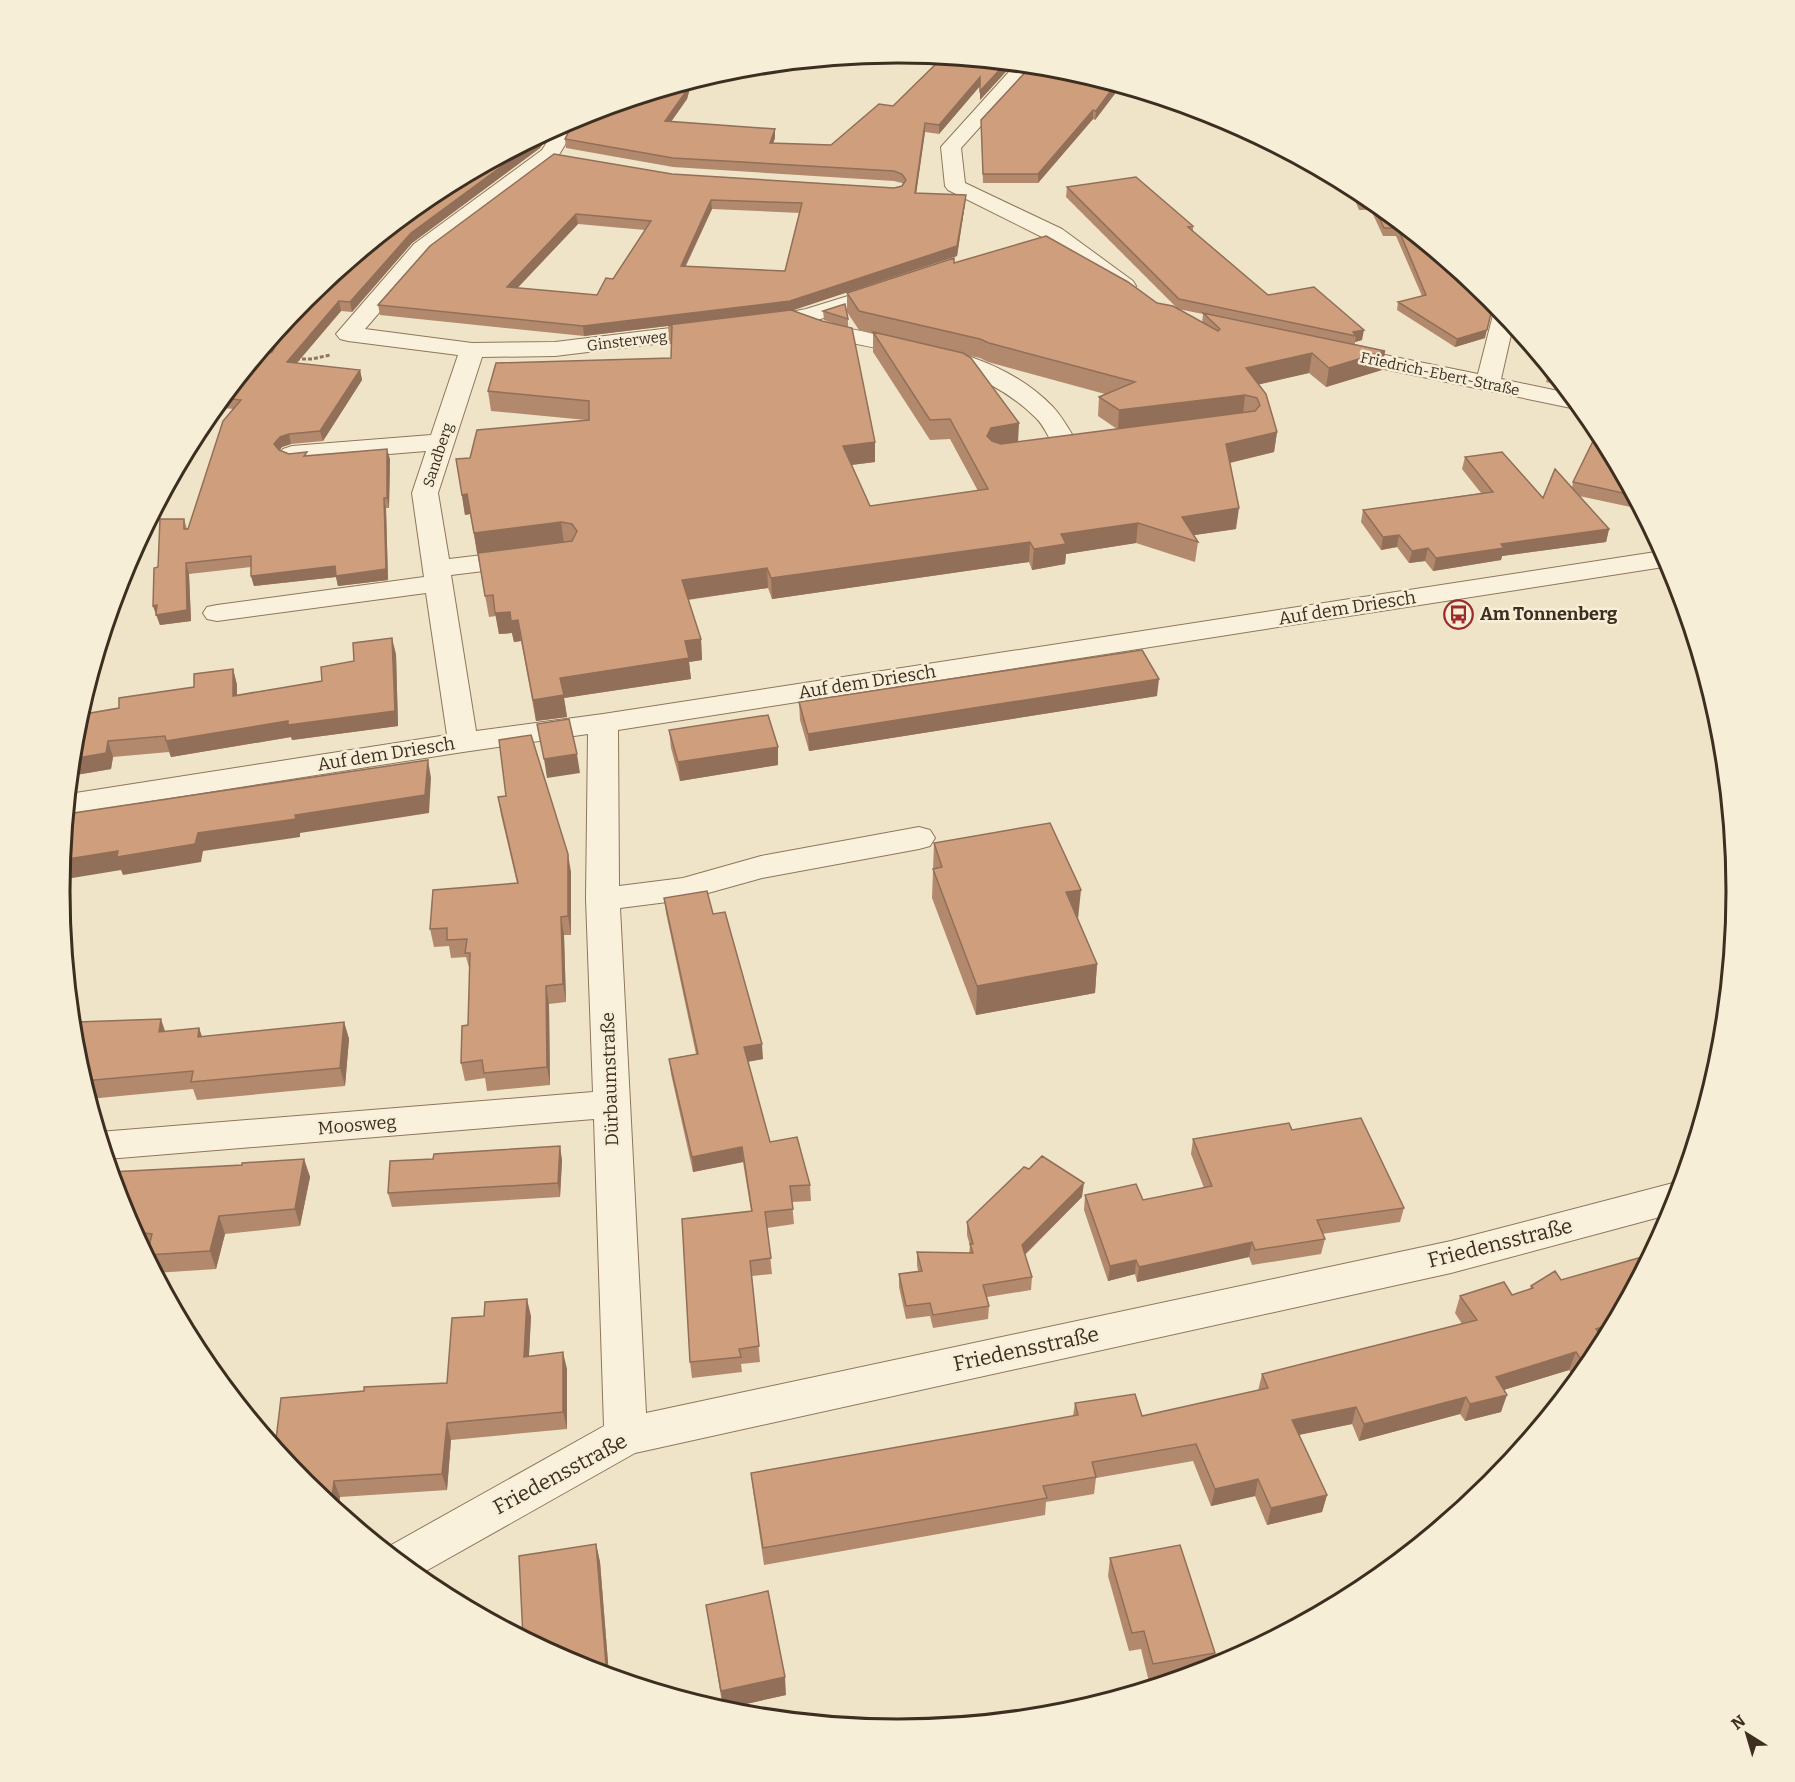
<svg xmlns="http://www.w3.org/2000/svg" width="1795" height="1782" font-family="Bitter,serif">
<style>
.lines{fill:none;stroke-linecap:round;stroke-linejoin:round}
.minor-casing{stroke:#8d765c;stroke-width:2}
.path{stroke:#8d765c;stroke-width:3;stroke-dasharray:4 2;stroke-linecap:butt}
.minor{fill:#faf1dc;fill-rule:evenodd}
.wall{fill:#b2896c;fill-rule:evenodd}
.shaded-wall{fill:#916f58}
.building{fill:#cf9f7d;stroke:#916f58;stroke-width:1.5;fill-rule:evenodd}
.labels{text-anchor:middle;dominant-baseline:central;stroke-width:5;stroke-linejoin:round;paint-order:stroke}
.far-street-label{font-size:15px;fill:#3d2e20;stroke:#f7eed8}
.street-label{font-size:18px;fill:#3d2e20;stroke:#f7eed8}
.poi-label{font-size:18px;font-weight:bold;fill:#3d2e20;stroke:#f7eed8;text-anchor:start}
.near-street-label{font-size:21px;fill:#3d2e20;stroke:#f7eed8}
.rim{fill:none;stroke:#3d2e20;stroke-width:3}
</style>
<rect width="100%" height="100%" fill="#f0e4c8"/>
<g class="lines">
<defs>
<path id="minor" d="M1016,64L1035,66L961,148L965,183L1062,229L1133,281L1136,286L1133,291L1125,293L1117,291L1046,239L948,190L945,186L941,147Z
M577,116L580,120L557,158L430,254L365,329L472,343L555,342L712,323L720,325L724,330L720,335L712,337L555,356L482,357L438,493L449,559L524,550L534,552L538,558L534,564L524,566L451,575L476,731L603,714L1662,551L1670,566L618,730L619,886L683,878L761,856L919,827L930,830L935,838L930,846L919,849L762,878L683,900L620,908L646,1413L1451,1241L1677,1182L1681,1183L1671,1214L1451,1273L635,1453L417,1576L384,1549L604,1426L594,1119L107,1159L99,1132L593,1092L586,899L588,734L463,752L68,814L69,794L447,735L426,593L217,621L207,619L203,613L207,607L217,605L424,577L412,493L426,451L292,462L283,459L279,454L283,449L292,446L431,435L458,355L348,341L340,339L336,334L414,244L542,150L556,128Z
M890,283L898,285L901,290L898,295L814,321C894,341 993,344 1053,407C1064,419 1071,433 1079,446L1075,451L1066,454L1057,451C1049,440 1045,426 1035,417C973,356 880,352 801,332L797,327L799,325L764,331L756,329L752,324L756,319L806,309Z
M1500,309L1513,326L1501,379L1568,393L1581,408L1576,409L1341,360L1333,358L1329,353L1333,348L1341,346L1478,374L1493,315Z"/>
</defs>
<!-- minor casing -->
<use href="#minor" class="minor-casing"/>
<!-- path -->
<path class="path" d="M296,359H312L330,355"/>
<!-- minor -->
<use href="#minor" class="minor"/>
</g>
<!-- wall -->
<path class="wall" d="M943,57L1013,64L980,100V86L939,134L925,132L916,193L966,195L965,204L957,256L792,310L822,321L838,325L824,320L823,311L848,319V327L875,462L851,465L870,506L978,491L950,439L930,440L873,352V334L859,330L847,312V293L954,258V263L1157,303L1202,323L1203,314L1178,309L1066,197L1067,187L1193,226V231L1268,295L1314,287L1362,340L1355,342V344L1385,351L1382,370L1326,387L1309,373L1259,384L1277,432L1274,452L1230,463L1236,529L1193,535L1198,542L1195,562L1136,543L1066,554L1065,564L1032,570L1029,562L772,599L768,588L688,600L701,639L702,660L689,662L691,679L564,698L567,717L536,721L521,641L514,642L512,633L499,634L496,616L489,617L470,514L465,515L456,459L470,458L586,420L491,411L488,391L671,358V344H669L668,326L584,336L380,315L378,305L430,246L672,174L894,188L902,186L903,184L902,183L894,181L673,167L566,148L565,139L577,116L692,81L687,99L671,122L775,129V138L773,143L831,145L893,106ZM712,209L800,213L785,271L686,266ZM578,224L645,230L613,279L597,295L517,288ZM966,355L980,358L988,362L1105,394L1099,397L1098,416L1117,429L1018,442Z
M1061,69L1120,87L1095,120L1093,119L1038,183H983L981,120Z
M553,129L540,148L412,243L352,312L341,311L297,363L360,370L362,380L323,441L291,444L282,447L280,450L289,454L307,456L390,459L389,508H386L388,580L338,586L336,577L254,586L251,576V567L189,574L191,621L160,625L153,606L158,567L184,519L187,529H188L233,409L215,407L258,354L262,355L272,352L273,349L266,347L265,346L305,298L432,194Z
M1349,186L1364,194L1480,289L1485,338L1455,347L1397,310L1398,302L1422,296L1396,236H1383L1371,210H1359Z
M1549,370L1562,386L1546,382Z
M1598,431L1640,509L1579,496L1609,529L1606,542L1502,556L1501,560L1433,571L1425,561L1409,563L1397,547L1381,550L1361,522L1363,510L1481,493L1462,469L1465,457L1543,498L1572,488L1573,482Z
M396,654L398,726L292,740L291,737L171,757L169,752L113,757L111,769L70,776L75,727L119,708L194,687L233,669L237,685V695L322,681Z
M1157,696L809,751L800,720L799,702Z
M669,730L778,747V765L680,781L671,748Z
M498,797L571,872V935H564L566,1002L549,1004L550,1085L487,1091L485,1078L465,1081L461,1063L468,1025L470,971L466,957L451,958L449,946L434,947L430,929L517,883L501,815Z
M934,843L1078,919L1097,964L1095,993L976,1015L932,898Z
M664,898L713,914L763,1059L748,1062L770,1142L810,1185L811,1201L792,1202L794,1224L767,1228L772,1274L752,1276L760,1362L741,1364L742,1372L692,1378L690,1362L751,1211L743,1162L693,1172L671,1074L669,1059L696,1054L666,913Z
M344,1022L349,1039L345,1086L197,1100L193,1089L89,1099L75,1054L165,1031L199,1028L202,1037Z
M1292,1130L1404,1208L1400,1222L1322,1234L1325,1239L1321,1254L1252,1265L1249,1257L1137,1282L1135,1274L1108,1281L1084,1210L1085,1195L1143,1200L1204,1188L1191,1154L1193,1139Z
M304,1159L310,1177L300,1226L225,1234L216,1269L155,1273L147,1255L148,1251L143,1250L123,1212L242,1165Z
M433,1159L562,1160L560,1197L392,1207L388,1193Z
M1082,1197L1025,1255L1032,1277L1031,1290L987,1297L989,1306L988,1319L933,1328L930,1316L906,1319L899,1287V1274L918,1271L917,1265V1252L969,1253L970,1246L967,1235V1222Z
M1531,1286L1594,1357L1576,1380L1569,1370L1504,1390L1501,1412L1465,1421L1460,1414L1359,1441L1352,1424L1299,1435L1327,1495L1322,1512L1267,1525L1255,1496L1211,1506L1193,1461L1096,1478L1094,1494L1046,1502L1045,1515L764,1565L753,1490L751,1473L1073,1416L1075,1403L1142,1416L1258,1391L1262,1374L1462,1324L1455,1313L1460,1296L1512,1295L1530,1289Z
M531,1316L529,1356L567,1369V1429L451,1440L447,1490L340,1497L338,1511L304,1484L364,1391L447,1383Z
M596,1544L600,1562L609,1675L576,1666Z
M1110,1558L1215,1653L1212,1668L1189,1674L1149,1682L1141,1649L1129,1651L1108,1576Z
M706,1605L786,1695L723,1709Z"/>
<!-- shaded-wall -->
<path class="shaded-wall" d="M1006,63L1013,64L980,100V91Z
M980,77V86L939,134V125Z
M692,81L687,99L665,130V121L689,82Z
M1115,85L1120,87L1095,120L1096,111Z
M1093,110V119L1038,183V174Z
M925,123V132L915,202V193Z
M553,129L540,148L412,243L352,312L350,302L411,233L542,135Z
M775,129V138L770,152V143Z
M966,195L965,204L957,256L791,311L584,336L583,326L790,301Z
M711,200L712,209L681,275V266Z
M576,214L578,224L509,297L507,287Z
M339,301L341,311L289,372L287,362Z
M1491,313L1485,338L1455,347L1457,339Z
M1364,330L1362,340L1355,342L1356,336L1353,332Z
M1385,351L1382,370L1326,387L1329,368Z
M1312,353L1309,373L1244,388L1246,368Z
M360,370L362,380L323,441L320,431Z
M1245,395L1243,415L1118,429L1119,410Z
M1019,423L1018,443L990,448L987,436L991,428Z
M1277,432L1274,452L1224,464L1226,444Z
M289,434L291,444L282,447L277,454L274,444L280,437Z
M875,442V462L843,466V446Z
M387,449L390,459L389,508L387,498Z
M467,494L470,514L465,515L462,495Z
M384,498L386,508L388,580L338,586L336,577L254,586L251,576Z
M1239,508L1236,529L1182,537V517Z
M561,522L564,543L477,553L474,533Z
M1138,523L1136,543L1066,554L1065,564L1032,570L1034,549L1061,534Z
M1609,529L1606,542L1502,556L1501,560L1433,571L1436,558L1501,544Z
M1399,535L1397,547L1381,550L1383,537Z
M1030,542L1029,562L772,599L771,578Z
M1428,548L1425,561L1409,563L1412,551Z
M186,563L189,574L191,621L160,625L153,606Z
M767,568L768,588L684,600L682,580Z
M510,612L518,620L521,641L514,642L512,633L499,634L495,613Z
M392,638L396,654L398,726L292,740L291,737L171,757L166,741L288,721Z
M701,639L702,660L689,662L691,679L564,698L567,717L536,721L533,700L560,678L685,641Z
M233,669L237,685V712L233,696Z
M1159,679L1157,696L809,751L808,734Z
M108,741L113,757L111,769L70,776L72,759Z
M778,747V765L680,781L678,762Z
M577,754L580,773L547,778L544,759Z
M428,760L431,778L429,813L300,833V837L203,851L201,862L123,875L121,870L60,880L62,860L198,833L295,815Z
M568,854L571,872V935L568,916Z
M1081,890L1078,919L1066,892Z
M561,917L564,935L566,1002L563,984Z
M1097,964L1095,993L976,1015L977,986Z
M546,986L549,1004L550,1085L547,1067Z
M161,1019L167,1037L159,1032Z
M344,1022L349,1039L345,1086L340,1068Z
M199,1028L205,1046L198,1037Z
M762,1044L763,1059L745,1062L744,1047Z
M560,1146L562,1160L560,1197L558,1183Z
M742,1147L743,1162L693,1172L692,1157Z
M304,1159L310,1177L300,1226L295,1209Z
M1084,1183L1082,1197L1021,1258L1022,1245Z
M219,1216L225,1234L216,1269L210,1251Z
M1252,1242L1249,1257L1137,1282L1139,1267Z
M1136,1260L1135,1274L1108,1281L1110,1266Z
M527,1299L531,1316L528,1373L524,1357Z
M1612,1324L1602,1342L1596,1329Z
M563,1352L567,1369V1429L563,1412Z
M1576,1352L1569,1370L1490,1394L1496,1377Z
M1507,1395L1501,1412L1465,1421L1470,1404Z
M1466,1397L1460,1414L1359,1441L1364,1424Z
M1356,1407L1352,1424L1288,1437L1292,1420Z
M447,1423L451,1440L447,1490L442,1474Z
M1258,1479L1255,1496L1211,1506L1215,1489Z
M334,1481L340,1497L338,1511L331,1506Z
M1327,1495L1322,1512L1267,1525L1271,1508Z
M596,1544L600,1562L609,1675H608L606,1665Z
M785,1677L786,1695L723,1709L721,1691Z"/>
<!-- building -->
<path class="building" d="M943,57L1006,63L980,91V77L939,125L925,123L915,193L966,195L957,246L790,301L583,326L378,305L430,246L554,154L672,174L894,188L902,186L906,180L902,174L894,171L673,158L565,139L577,116L689,82L687,90L665,121L775,129L770,143L831,145L879,104L893,106ZM711,200L802,203L785,271L681,266ZM576,214L651,221L613,279L606,278L597,295L507,287Z
M1031,66L1061,69L1115,85L1096,111L1093,110L1038,174H983L981,120Z
M542,135L539,139L411,233L350,302L339,301L287,362L360,370L320,431L289,434L280,437L274,444L279,450L289,454L307,452L304,456L387,449V498H384L386,569L336,576L335,566L251,576V556L186,563L187,610L156,615L157,605L153,606L154,568L158,567L160,519H184V529H188L223,421L241,400L223,398L258,354L262,355L272,352L276,345L271,339L305,298L432,194Z
M1136,177L1193,226L1188,227L1268,295L1314,287L1364,330L1353,332L1356,336L1179,299L1067,187Z
M1355,189L1364,194L1480,289L1491,313L1487,330L1457,339L1398,302L1426,295L1398,228H1384L1372,202H1360Z
M1046,236L1128,282L1157,303L1173,306L1218,331L1220,329L1203,313L1385,351L1329,368L1312,353L1246,368L1266,394L1277,432L1226,444L1239,508L1182,517L1198,542L1138,523L1061,534L1066,544L1034,549L1030,542L771,578L767,568L682,580L701,639L685,641L689,658L560,678L564,695L533,700L518,620L511,621L510,612L495,613L493,595L485,596L478,553L572,541L577,531L572,524L561,522L474,533L467,494L462,495L456,459L470,458L477,430L589,420V401L488,391L496,363L671,358L672,326L668,325L791,310L822,321L852,328L875,442L843,446L870,506L988,489L950,419L930,420L873,332L963,353L971,358L1019,423L991,428L987,436L992,441L1001,444L1255,411L1260,405L1257,398L1245,395L1119,410L1099,397L1135,382L989,343L980,339L859,311L847,293L954,258V263Z
M845,304L848,319L823,311Z
M1598,431L1632,495L1573,482Z
M1502,452L1543,498L1555,469L1609,529L1501,544L1504,548L1436,558L1428,548L1412,551L1399,535L1383,537L1363,510L1493,492L1465,457Z
M392,638L395,711L288,725V721L166,741L165,736L108,741L106,753L72,759L75,727L79,715L119,708V698L194,687V674L233,669V696L322,681L321,667L354,661L353,643Z
M1142,650L1159,679L808,734L799,702Z
M768,715L778,747L678,762L669,730Z
M569,719L577,754L544,759L537,724Z
M531,735L568,854V916L561,917L563,984L546,986L547,1067L484,1073L482,1060L461,1063L462,1026L468,1025L470,953H465L467,939L447,940V928L430,929L433,890L518,883L498,797L506,796L499,740Z
M428,760L425,795L295,815L296,819L198,833L195,844L117,857L118,851L62,860L67,814Z
M1050,823L1081,890L1066,892L1097,964L977,986L933,869L942,867L934,843Z
M707,891L713,914L725,912L762,1044L744,1047L770,1142L797,1137L810,1185L790,1186L793,1209L765,1212L771,1258L750,1261L759,1346L739,1349L741,1357L690,1362L682,1219L752,1211L742,1147L692,1157L669,1059L698,1054L664,898Z
M161,1019L159,1032L199,1028L198,1037L344,1022L340,1068L191,1082L193,1071L83,1081L75,1054L73,1035H75L77,1022Z
M1361,1118L1404,1208L1317,1220L1325,1239L1255,1250L1252,1242L1139,1267L1136,1260L1110,1266L1085,1195L1136,1184L1143,1200L1212,1186L1193,1139L1289,1123L1292,1130Z
M560,1146L558,1183L388,1193L390,1161L433,1159L434,1154Z
M1042,1156L1084,1183L1022,1245L1032,1277L983,1285L989,1306L933,1315L930,1303L906,1306L899,1274L922,1271L917,1252L973,1253L970,1244H973L967,1222L1024,1167L1029,1169Z
M304,1159L295,1209L219,1216L210,1251L147,1255L152,1234L134,1232L123,1212L111,1172L242,1165V1163Z
M1649,1255L1612,1324L1596,1329L1604,1340L1594,1357L1586,1367L1576,1352L1496,1377L1507,1395L1470,1404L1466,1397L1364,1424L1356,1407L1292,1420L1327,1495L1271,1508L1258,1479L1215,1489L1196,1444L1092,1462L1096,1477L1043,1486L1047,1498L763,1548L751,1473L1078,1415L1075,1403L1135,1394L1142,1416L1268,1388L1262,1374L1477,1320L1460,1296L1504,1282L1512,1295L1533,1288L1531,1286L1555,1271L1561,1280Z
M527,1299L524,1357L563,1352V1412L447,1423L442,1474L334,1481L331,1506L304,1484L275,1448L281,1398L364,1391V1387L447,1383L452,1318L484,1316L485,1302Z
M596,1544L606,1665L587,1669L576,1666L523,1637L519,1556Z
M1180,1545L1215,1653L1153,1664L1144,1631L1132,1633L1110,1558Z
M768,1591L785,1677L721,1691L706,1605Z"/>
<!-- icons -->
<defs>
<symbol id="bus-ring" viewBox="-11 -11 22 22"><circle r="9.5" fill="#f7eed8" stroke="#9e2a2b" stroke-width="1.5"/><path d="M-5-6H5V4H4V6H2V4H-2V6H-4V4H-5ZM-3.5-4V0h7V-4ZM-3.5 1.2v1.5H-2V1.2ZM2 1.2v1.5H3.5V1.2Z" fill="#9e2a2b"/></symbol>
</defs>
<g fill-rule="evenodd">
<use href="#bus-ring" x="1442" y="598" width="33" height="33"/>
</g>
<g class="labels">
<!-- far-street labels -->
<g class="far-street-label">
<text transform="translate(627 341) rotate(-7)">Ginsterweg</text>
<text transform="translate(1440 374) rotate(12)">Friedrich-Ebert-Straße</text>
<text transform="translate(438 455) rotate(-72)">Sandberg</text>
</g>
<!-- street labels -->
<g class="street-label">
<text transform="translate(1347 608) rotate(-9)">Auf dem Driesch</text>
<text transform="translate(867 682) rotate(-9)">Auf dem Driesch</text>
<text transform="translate(386 754) rotate(-9)">Auf dem Driesch</text>
<text transform="translate(610 1079) rotate(-92)">Dürbaumstraße</text>
<text transform="translate(357 1125) rotate(-5)">Moosweg</text>
</g>
<!-- poi labels -->
<g class="poi-label">
<text x="1480" y="614">Am Tonnenberg</text>
</g>
<!-- near-street labels -->
<g class="near-street-label">
<text transform="translate(1500 1243) rotate(-14)">Friedensstraße</text>
<text transform="translate(1026 1349) rotate(-12)">Friedensstraße</text>
<text transform="translate(560 1474) rotate(-28)">Friedensstraße</text>
</g>
</g>
<!-- crop -->
<path d="M0 0H1795V1782H0ZM70 891a828 828 0 1 1 1656 0a828 828 0 1 1-1656 0Z" fill="#f7eed8" fill-rule="evenodd"/>
<path class="rim" d="M70 891a828 828 0 1 1 1656 0a828 828 0 1 1-1656 0Z"/>
<!-- north arrow -->
<g transform="translate(1747 1734) rotate(323)" stroke="#f7eed8" stroke-width="4.5" paint-order="stroke">
<path d="M0-4.5L10 22L0 15L-10 22Z" fill="#3d2e20"/>
<text y="-9" font-size="16" font-weight="bold" text-anchor="middle" fill="#3d2e20">N</text>
</g>
</svg>
